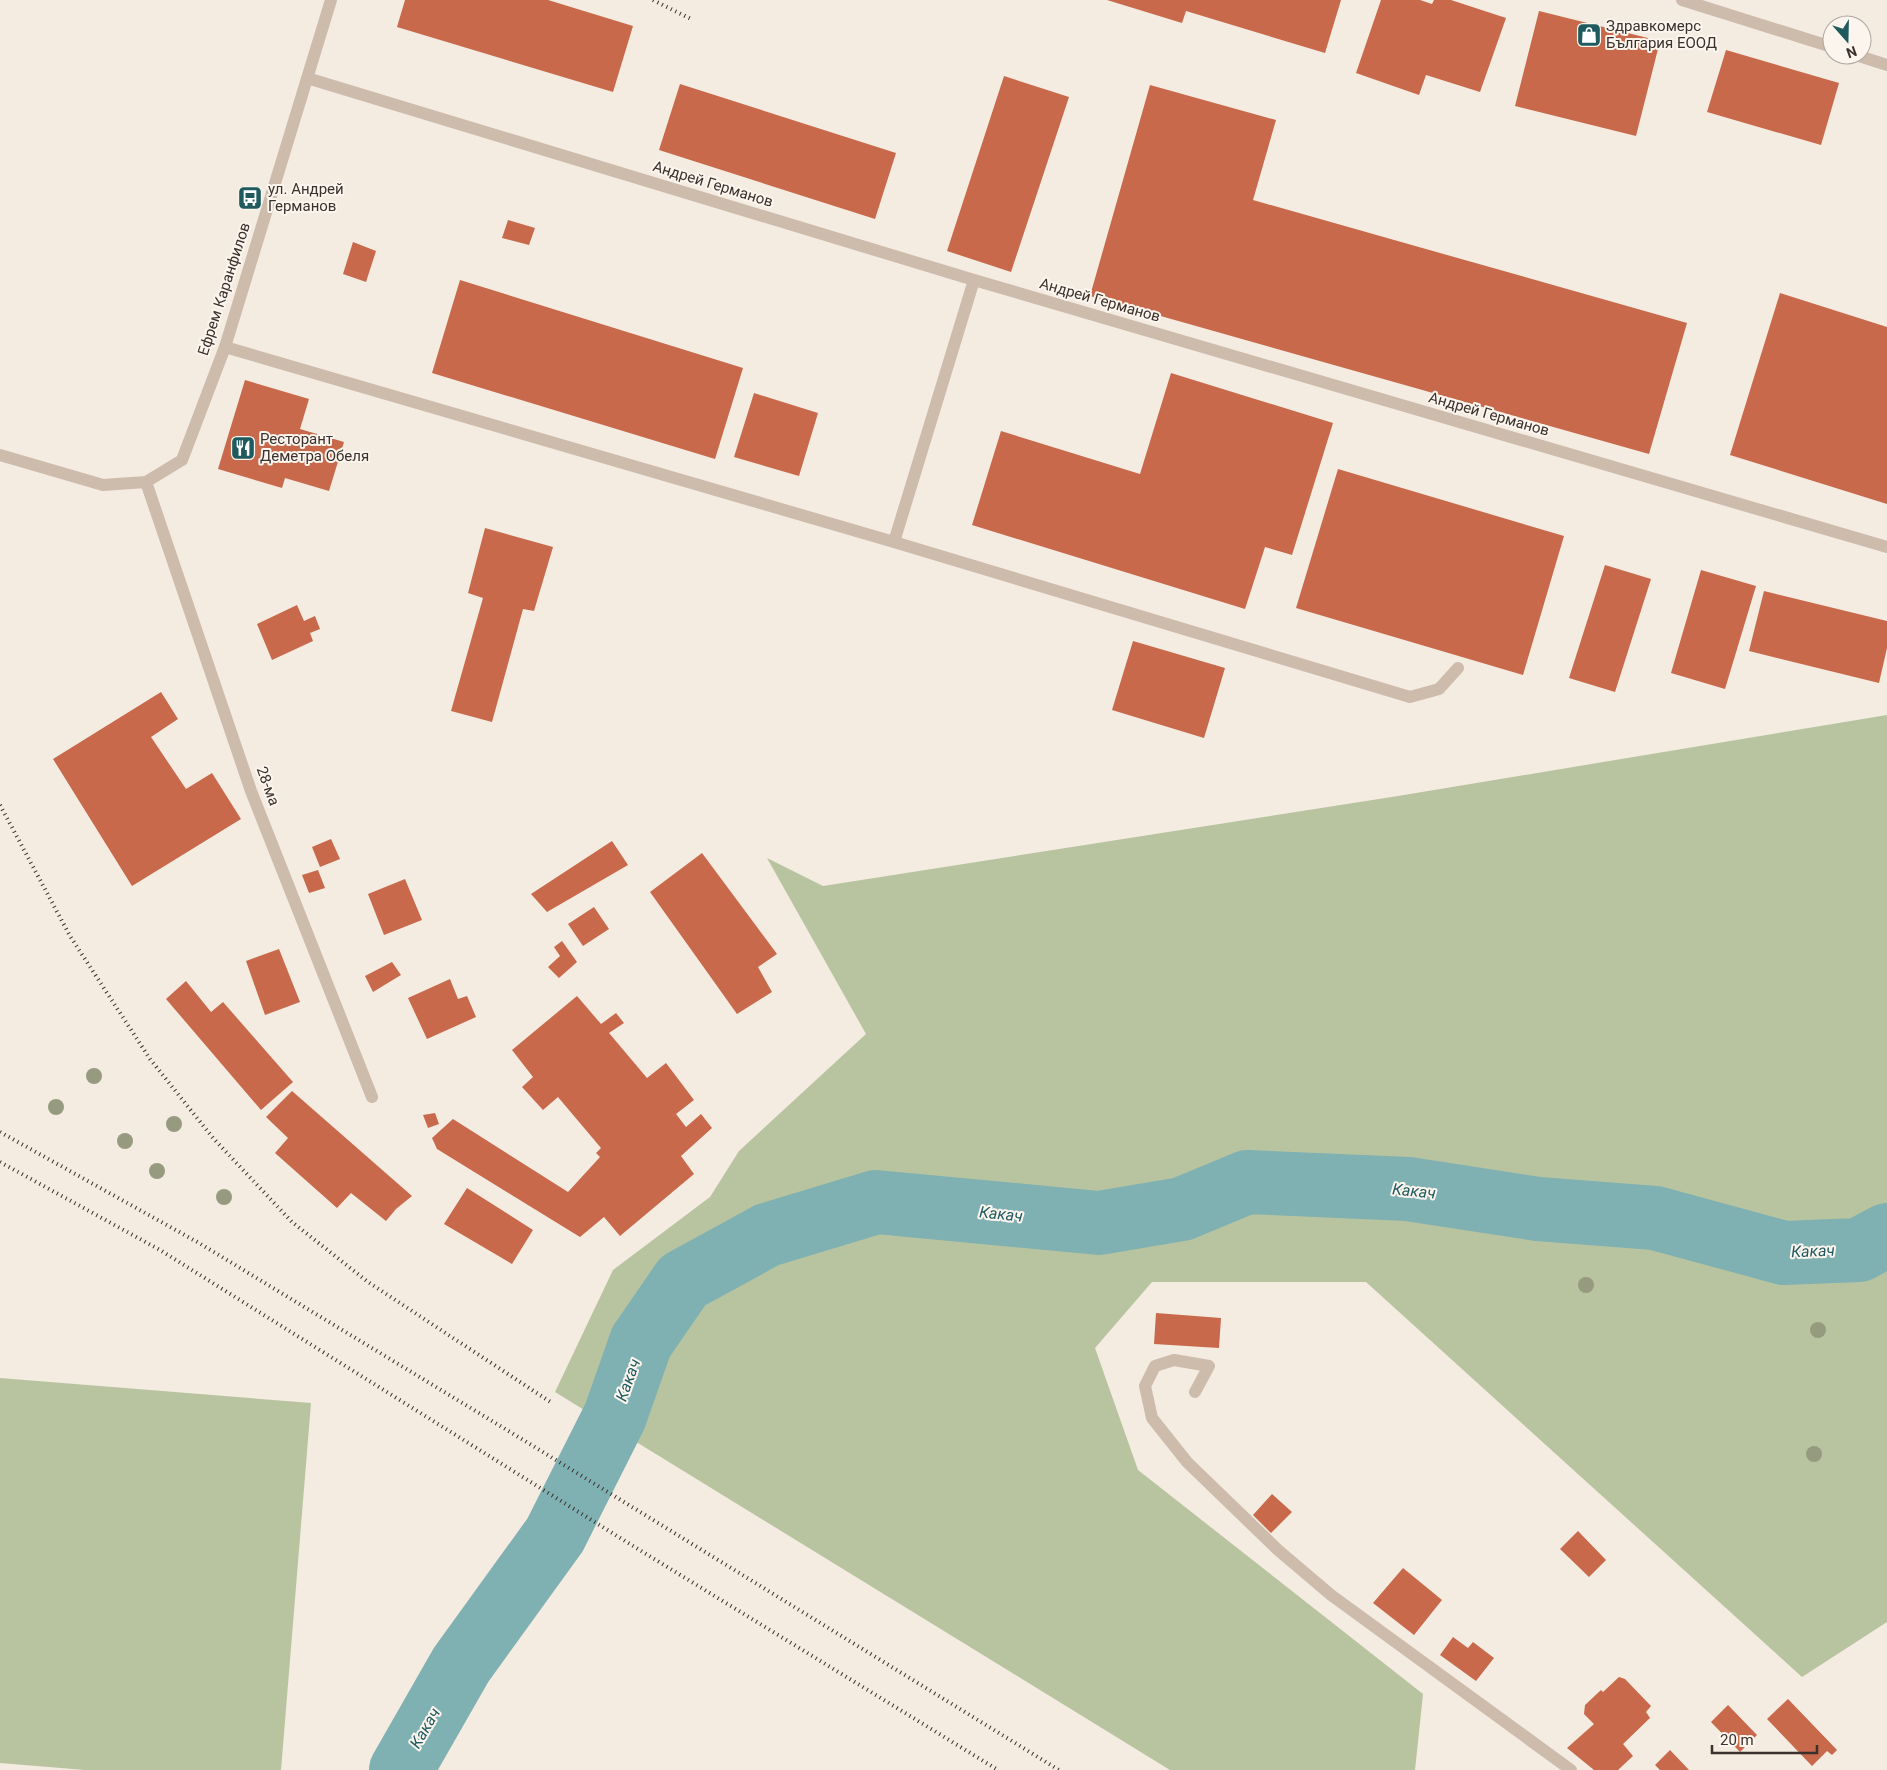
<svg xmlns="http://www.w3.org/2000/svg" width="1887" height="1770" font-family="Roboto,sans-serif">
<style>
.green{fill:#b8c4a0}
.lines{fill:none;stroke-linecap:round;stroke-linejoin:round}
.river{stroke:#7fb0b2;stroke-width:64}
.building{fill:#c8694b}
.service{stroke:#cdbbac;stroke-width:12}
.minor{stroke:#cdbbac;stroke-width:12}
.rail{stroke:#3b302b;stroke-width:4;stroke-dasharray:1 4;stroke-linecap:butt}
.tree{fill:#969b7f}
.labels{text-anchor:middle;dominant-baseline:central;stroke-width:4;stroke-linejoin:round;paint-order:stroke}
.poi-label{font-size:15px;fill:#3b302b;stroke:#fbf5ee;text-anchor:start}
.street-label{font-size:15px;fill:#3b302b;stroke:#fbf5ee}
.water-label{font-size:16px;font-style:italic;fill:#1f5a5e;stroke:#fbf5ee}
</style>
<rect width="100%" height="100%" fill="#f4ebe1"/>
<!-- green -->
<path class="green" d="M1887,715V1622L1802,1677L1366,1282H1152L1095,1348L1138,1470L1423,1694L1415,1770H1170L555,1392L613,1270L710,1197L739,1151L866,1034L767,858L823,886L1398,796Z
M0,1378L311,1403L281,1770H85L0,1763Z"/>
<g class="lines">
<!-- river -->
<path class="river" d="M401,1770L461,1665L555,1535L615,1416L641,1342L683,1281L767,1235L876,1202L1099,1223L1182,1209L1247,1182L1408,1189L1538,1209L1655,1218L1784,1253L1859,1250L1887,1235"/>
</g>
<!-- building -->
<path class="building" d="M405,0H548L633,26L613,92L397,27Z
M1107,0H1341L1325,53L1186,11L1182,23Z
M1381,0H1420L1432,4L1434,0H1451L1506,18L1480,92L1426,75L1419,95L1356,73Z
M1539,11L1660,41L1636,136L1515,106Z
M1726,50L1839,83L1821,145L1707,112Z
M1004,76L1069,97L1011,272L947,251Z
M680,84L896,153L875,219L659,150Z
M1150,85L1276,120L1253,200L1687,323L1649,454L1090,296Z
M508,220L535,228L529,245L502,238Z
M353,242L376,251L366,282L343,274Z
M460,280L743,368L715,459L432,373Z
M1780,293L1887,327V504L1730,455Z
M1171,373L1333,423L1292,555L1265,547L1245,609L972,525L1001,431L1140,474Z
M245,380L309,399L300,429L344,442L329,491L285,478L282,488L218,469Z
M754,393L818,413L799,476L734,457Z
M1338,469L1564,536L1523,675L1296,608Z
M485,528L553,547L534,611L523,609L492,722L451,711L483,598L468,593Z
M1605,565L1651,579L1615,692L1569,678Z
M1701,570L1756,586L1725,689L1671,673Z
M1764,591L1887,621V648L1879,683L1749,651Z
M297,605L304,621L315,616L320,629L310,633L313,641L272,660L257,624Z
M1133,641L1225,668L1204,738L1112,710Z
M161,692L178,719L151,737L186,789L212,773L241,819L132,886L53,759Z
M331,839L340,859L320,867L312,847Z
M612,841L628,865L547,912L531,894Z
M702,853L777,954L758,967L772,992L737,1014L650,892Z
M318,870L325,888L309,893L302,875Z
M405,879L422,920L384,935L368,894Z
M594,907L609,929L583,946L568,924Z
M562,941L577,962L559,978L548,967L560,956L554,947Z
M279,949L300,1002L265,1015L246,961Z
M392,962L401,975L373,992L365,976Z
M450,979L458,999L467,996L476,1017L427,1039L408,998Z
M186,981L211,1012L223,1002L293,1082L261,1110L166,999Z
M577,996L601,1024L616,1013L624,1023L609,1033L647,1078L666,1063L694,1100L676,1114L686,1127L701,1114L712,1128L681,1156L694,1174L620,1236L604,1217L580,1237L437,1149L432,1138L453,1119L568,1192L600,1157L596,1153L601,1148L558,1097L543,1110L522,1087L533,1077L512,1050Z
M292,1091L412,1196L396,1209L386,1221L351,1193L337,1208L275,1153L288,1138L266,1117Z
M435,1113L439,1124L428,1128L423,1115Z
M467,1188L533,1230L512,1264L444,1224Z
M1156,1313L1221,1318L1219,1348L1154,1344Z
M1272,1494L1292,1512L1271,1533L1253,1515Z
M1578,1531L1606,1560L1589,1577L1560,1549Z
M1403,1568L1442,1600L1414,1635L1373,1603Z
M1453,1637L1468,1648L1473,1642L1494,1658L1476,1681L1440,1655Z
M1619,1677L1625,1679L1651,1706L1646,1712L1650,1718L1623,1744L1633,1756L1618,1770H1594L1567,1748L1594,1724L1584,1714L1585,1705L1601,1690L1603,1692Z
M1788,1699L1837,1750L1832,1755L1827,1751L1812,1766L1767,1719Z
M1728,1705L1757,1735L1740,1752L1711,1722Z
M1670,1750L1689,1770H1660L1655,1765Z"/>
<g class="lines">
<!-- service -->
<path class="service" d="M894,542L1410,697L1439,689L1458,668
M1195,1392L1209,1366L1174,1360L1155,1366L1145,1386L1152,1418L1187,1462L1278,1550L1331,1595L1571,1770"/>
<!-- minor -->
<path class="minor" d="M1682,0L1832,47
M1856,55L1887,65
M307,78L974,280L1887,547
M225,347L894,542L974,280
M0,455L103,485L146,482L182,460L225,347L331,0
M146,482L251,791L372,1097"/>
<!-- rail -->
<path class="rail" d="M653,0L693,20
M0,805L70,936L150,1059L213,1138L292,1222L368,1282L552,1403
M0,1132L199,1243L525,1441L1059,1770
M0,1162L160,1250L625,1541L998,1770"/>
</g>
<!-- trees -->
<g class="tree">
<circle cx="94" cy="1076" r="8"/>
<circle cx="56" cy="1107" r="8"/>
<circle cx="174" cy="1124" r="8"/>
<circle cx="125" cy="1141" r="8"/>
<circle cx="157" cy="1171" r="8"/>
<circle cx="224" cy="1197" r="8"/>
<circle cx="1586" cy="1285" r="8"/>
<circle cx="1818" cy="1330" r="8"/>
<circle cx="1814" cy="1454" r="8"/>
</g>
<!-- icons -->
<defs>
<symbol id="shop-square" viewBox="-11 -11 22 22"><rect x="-9" y="-9" width="18" height="18" rx="4" fill="#1f5a5e" stroke="#fbf5ee"/><path d="M-5-2.5h2.3a2.7 3.5 0 0 1 5.4 0H5L5.5 6h-11ZM-1.5-2.5h3a1.5 2.3 0 0 0-3 0Z" fill="#fff"/></symbol>
<symbol id="bus-square" viewBox="-11 -11 22 22"><rect x="-9" y="-9" width="18" height="18" rx="4" fill="#1f5a5e" stroke="#fbf5ee"/><path d="M-5-6H5V4H4V6H2V4H-2V6H-4V4H-5ZM-3.5-4V0h7V-4ZM-3.5 1.2v1.5H-2V1.2ZM2 1.2v1.5H3.5V1.2Z" fill="#fff"/></symbol>
<symbol id="restaurant-square" viewBox="-11 -11 22 22"><rect x="-9" y="-9" width="18" height="18" rx="4" fill="#1f5a5e" stroke="#fbf5ee"/><path d="M-5-6h1v4h1v-4h1v4h1v-4h1v5L-1.5 .5V6h-2V.5L-5-1ZM5-6V6H3V1.5H1.5Q1.5-4 5-6Z" fill="#fff"/></symbol>
</defs>
<g fill-rule="evenodd">
<use href="#shop-square" x="1575" y="21" width="28" height="28"/>
<use href="#bus-square" x="236" y="184" width="28" height="28"/>
<use href="#restaurant-square" x="229" y="434" width="28" height="28"/>
</g>
<g class="labels">
<!-- poi labels -->
<g class="poi-label">
<text x="1606" y="26">Здравкомерс<tspan x="1606" dy="17">България ЕООД</tspan></text>
<text x="268" y="189">ул. Андрей<tspan x="268" dy="17">Германов</tspan></text>
<text x="260" y="439">Ресторант<tspan x="260" dy="17">Деметра Обеля</tspan></text>
</g>
<!-- street labels -->
<g class="street-label">
<text transform="translate(713 184) rotate(17)">Андрей Германов</text>
<text transform="translate(224 289) rotate(-72)">Ефрем Каранфилов</text>
<text transform="translate(1100 300) rotate(16)">Андрей Германов</text>
<text transform="translate(1489 414) rotate(16)">Андрей Германов</text>
<text transform="translate(268 786) rotate(70)">28-ма</text>
</g>
<!-- water labels -->
<g class="water-label">
<text transform="translate(1414 1191) rotate(6)">Какач</text>
<text transform="translate(1001 1214) rotate(6)">Какач</text>
<text transform="translate(1813 1251) rotate(-2)">Какач</text>
<text transform="translate(628 1380) rotate(-70)">Какач</text>
<text transform="translate(425 1728) rotate(-60)">Какач</text>
</g>
</g>
<!-- north arrow -->
<g transform="translate(1847 40) rotate(160)"><circle r="24" fill="#fbf5ee" stroke="#aea6a0"/>
<path d="M0-4L9 19L0 12L-9 19Z" fill="#1f5a5e"/>
<text y="-8" font-size="14" font-weight="bold" text-anchor="middle" fill="#3b302b">N</text>
</g>
<!-- scale -->
<path d="M1712 1745v8h105v-8" fill="none" stroke="#3b302b" stroke-width="2.5"/>
<text x="1720" y="1745" font-size="15" fill="#3b302b" stroke="#fbf5ee" stroke-width="4" paint-order="stroke">20 m</text>
</svg>
